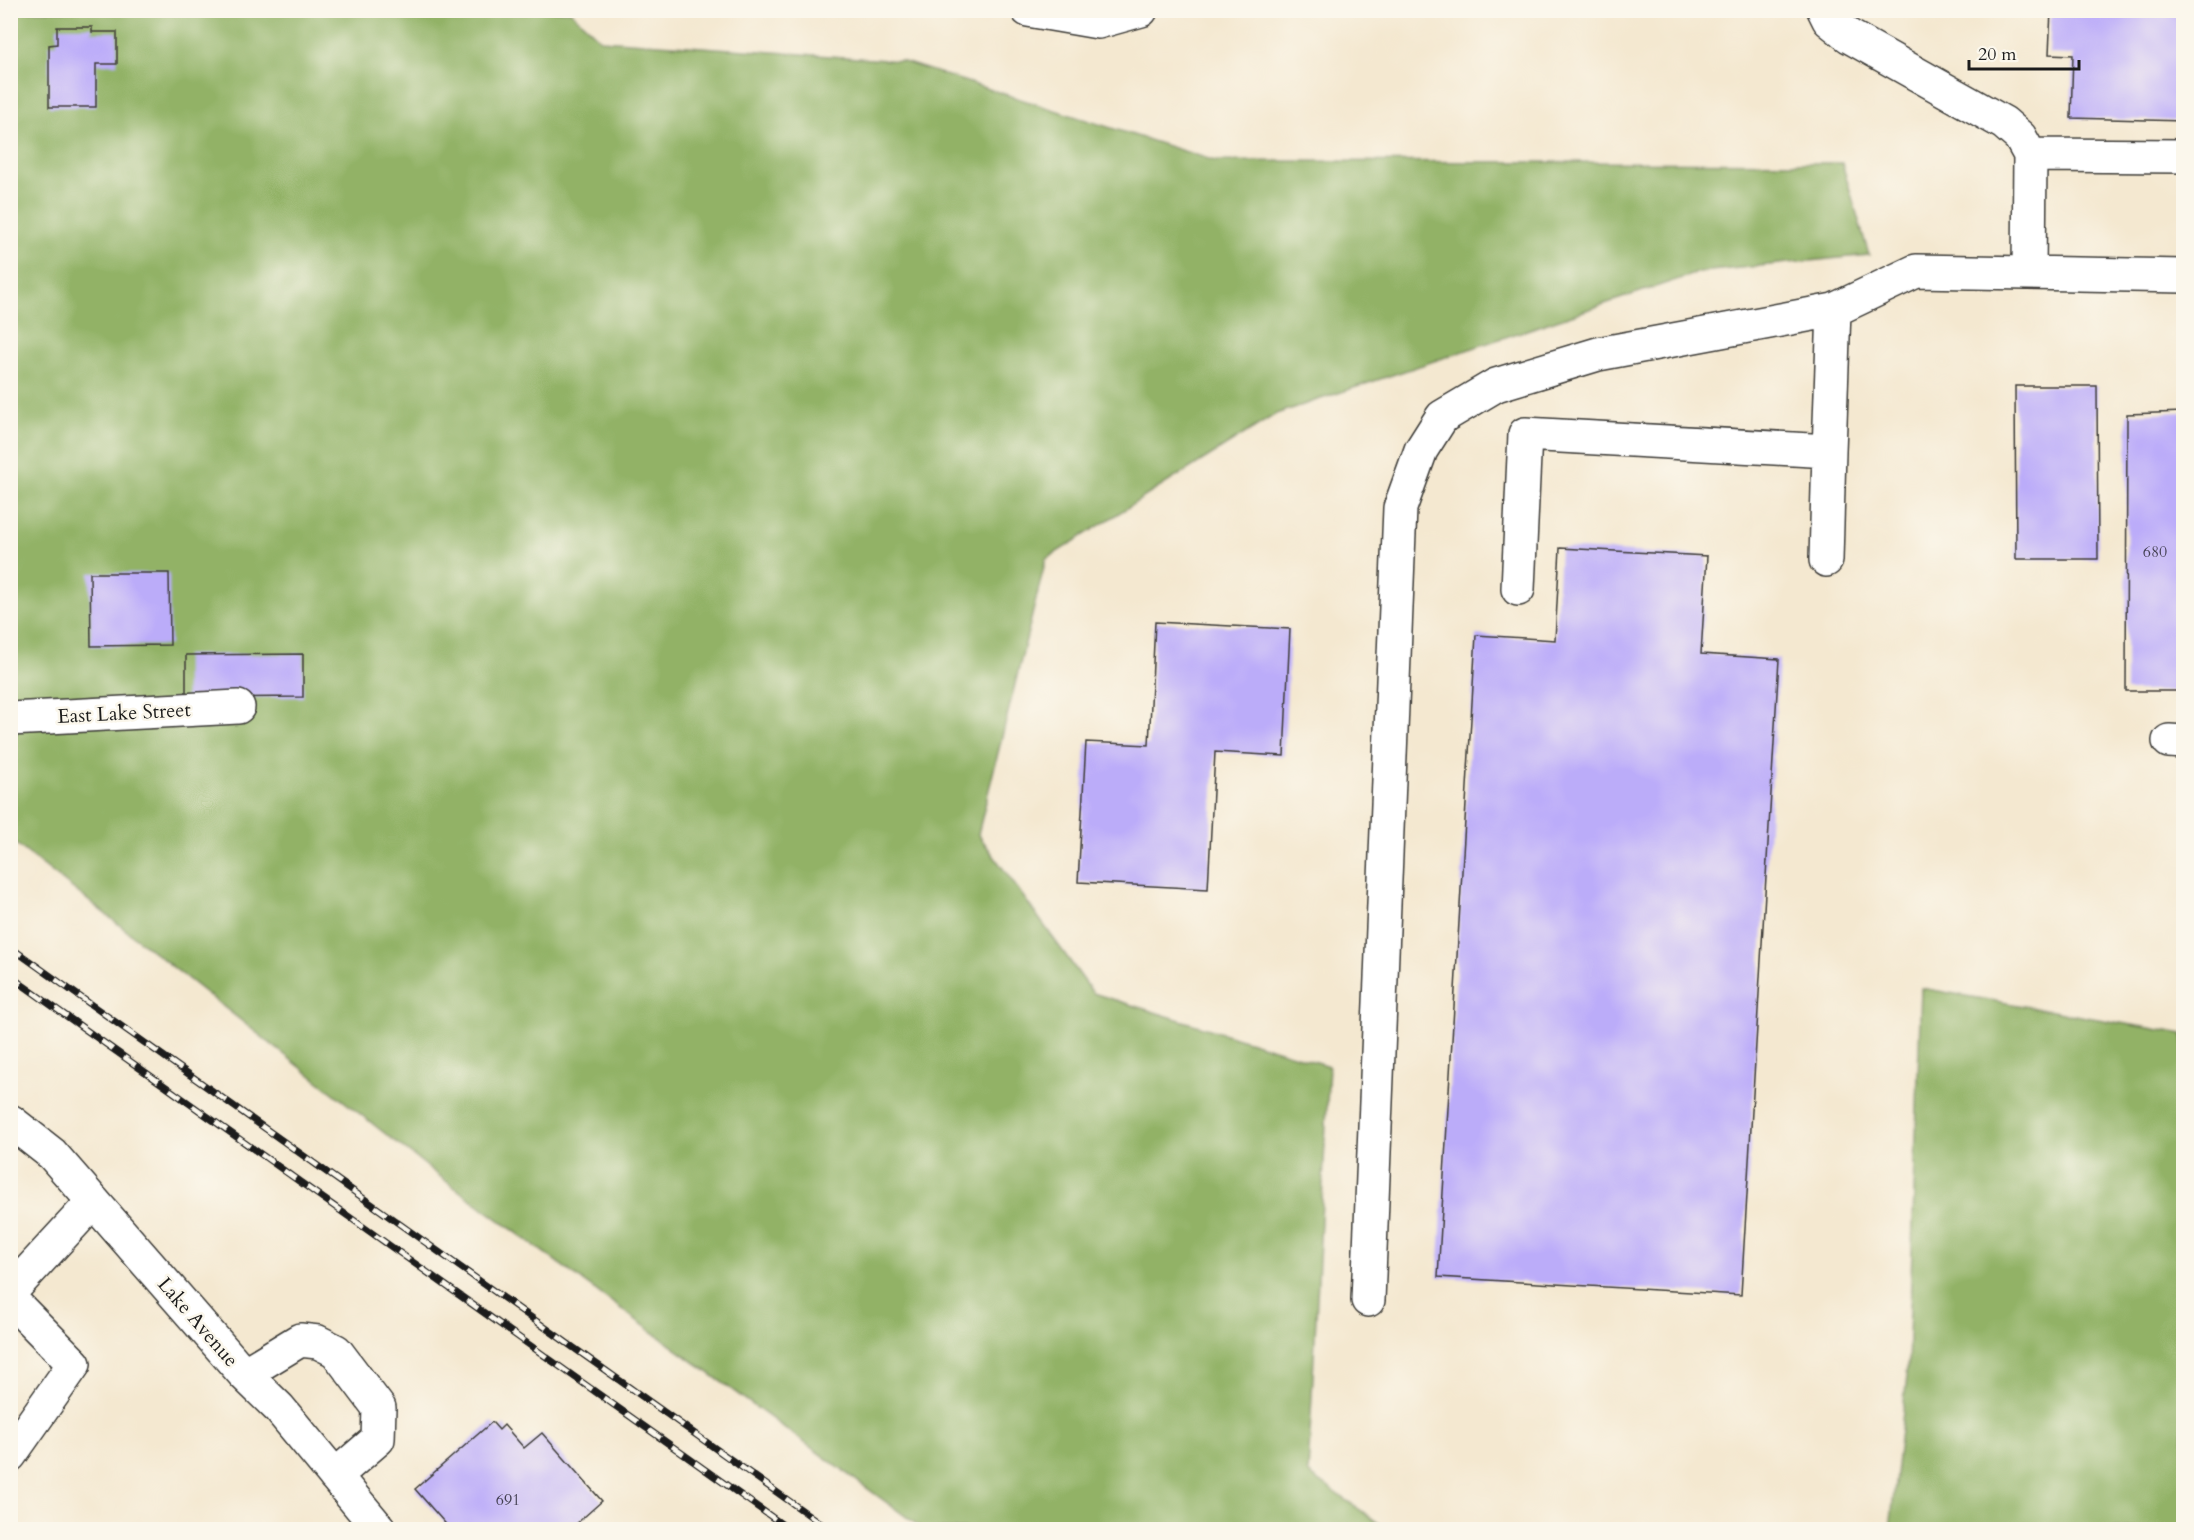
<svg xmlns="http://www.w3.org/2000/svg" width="2194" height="1540" font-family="Cardo,serif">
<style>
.forest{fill:#92b266;stroke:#576741;stroke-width:1.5}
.building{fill:#bbacf9}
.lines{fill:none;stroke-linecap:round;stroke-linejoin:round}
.minor-casing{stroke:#3c3b37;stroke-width:36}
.minor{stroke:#fff;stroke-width:33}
.rail-casing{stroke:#1c1c1c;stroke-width:7}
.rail{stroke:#fbf7ec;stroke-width:4.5;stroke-dasharray:14;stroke-linecap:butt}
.labels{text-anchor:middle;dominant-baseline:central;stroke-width:5;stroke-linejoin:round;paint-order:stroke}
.number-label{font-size:16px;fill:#444053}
.street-label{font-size:20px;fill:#1c1c1c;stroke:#fbf7ec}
</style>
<rect width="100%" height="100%" fill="#fbf7ec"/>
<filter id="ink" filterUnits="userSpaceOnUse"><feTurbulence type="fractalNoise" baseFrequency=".0167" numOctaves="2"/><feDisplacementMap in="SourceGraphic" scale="12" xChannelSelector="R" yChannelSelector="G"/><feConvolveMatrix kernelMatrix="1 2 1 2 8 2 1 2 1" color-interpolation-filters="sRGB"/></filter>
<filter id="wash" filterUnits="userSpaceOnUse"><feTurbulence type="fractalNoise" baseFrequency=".008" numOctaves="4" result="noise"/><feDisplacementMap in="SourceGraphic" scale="24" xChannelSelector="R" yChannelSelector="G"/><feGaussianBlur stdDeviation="1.35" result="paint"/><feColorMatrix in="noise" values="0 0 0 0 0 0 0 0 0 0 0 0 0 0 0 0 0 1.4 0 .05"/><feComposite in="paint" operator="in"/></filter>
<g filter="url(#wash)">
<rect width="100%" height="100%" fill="#f4e8d0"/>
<!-- forest -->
<path class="forest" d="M10,11H570L601,40L901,61L1215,161L1842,163L1869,255L1700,272L1276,414L1046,559L978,834L1093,993L1329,1066L1308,1473L1387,1529H923L443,1179L11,840Z
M1921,988L2183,1034V1529H1890L1908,1366Z"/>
<g id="blocks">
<!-- building -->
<path class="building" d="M2051,10H2184V121L2071,118L2073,55L2049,54Z
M57,27H92V32H117V64H96V107H49V45L57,44Z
M2015,386H2097L2098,559H2016Z
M2184,412V691H2126L2127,414Z
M1560,548L1707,556L1701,654L1779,659L1741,1295L1438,1277L1476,635L1555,640Z
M90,573H169L170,645L91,646Z
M1155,622L1290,629L1284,756L1215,752L1208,889L1078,882L1086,742L1149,745Z
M303,654V697L186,698V655Z
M492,1422L499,1430L504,1425L524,1448L542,1433L602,1501L575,1525L579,1530H451L415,1489Z"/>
</g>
</g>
<g filter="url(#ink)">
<use href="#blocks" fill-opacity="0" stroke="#3c3b37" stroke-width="1.5"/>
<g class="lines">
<defs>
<path id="minor" d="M1028,10L1098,22L1141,10
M1824,10L1829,20L1849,36L2004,123L2020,137L2030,155L2029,273
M2030,155L2184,156
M1829,451L1834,310L1916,271L2184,276
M1518,589L1525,434L1829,451L1826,560
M10,719L238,707
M2169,741L2184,742
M10,1121L52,1154L244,1374L279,1408L380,1530
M10,1292L93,1202
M10,1299L74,1364L10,1455
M1368,1300L1400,508L1421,450L1442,417L1496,385L1598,354L1834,310
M244,1374L300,1340L318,1342L336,1351L379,1408L378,1439L335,1476"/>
</defs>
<!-- minor casing -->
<use href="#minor" class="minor-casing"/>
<!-- minor -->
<use href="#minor" class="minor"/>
<defs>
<path id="rail" d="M10,947L830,1530
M10,976L790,1530"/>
</defs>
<!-- rail casing -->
<use href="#rail" class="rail-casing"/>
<!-- rail -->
<use href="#rail" class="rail"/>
</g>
</g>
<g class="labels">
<!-- number labels -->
<g class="number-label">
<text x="2155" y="552">680</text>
<text x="508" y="1500">691</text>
</g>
<!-- street labels -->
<g class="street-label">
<text transform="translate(124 713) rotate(-3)">East Lake Street</text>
<text transform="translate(198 1322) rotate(49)">Lake Avenue</text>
</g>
</g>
<!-- margin -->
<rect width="2194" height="1540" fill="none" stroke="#fbf7ec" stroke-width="36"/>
<!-- scale -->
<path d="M1969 60v9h110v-9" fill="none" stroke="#1c1c1c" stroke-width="3"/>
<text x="1978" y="60" font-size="18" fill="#1c1c1c" stroke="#fbf7ec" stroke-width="4.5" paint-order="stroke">20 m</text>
</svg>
